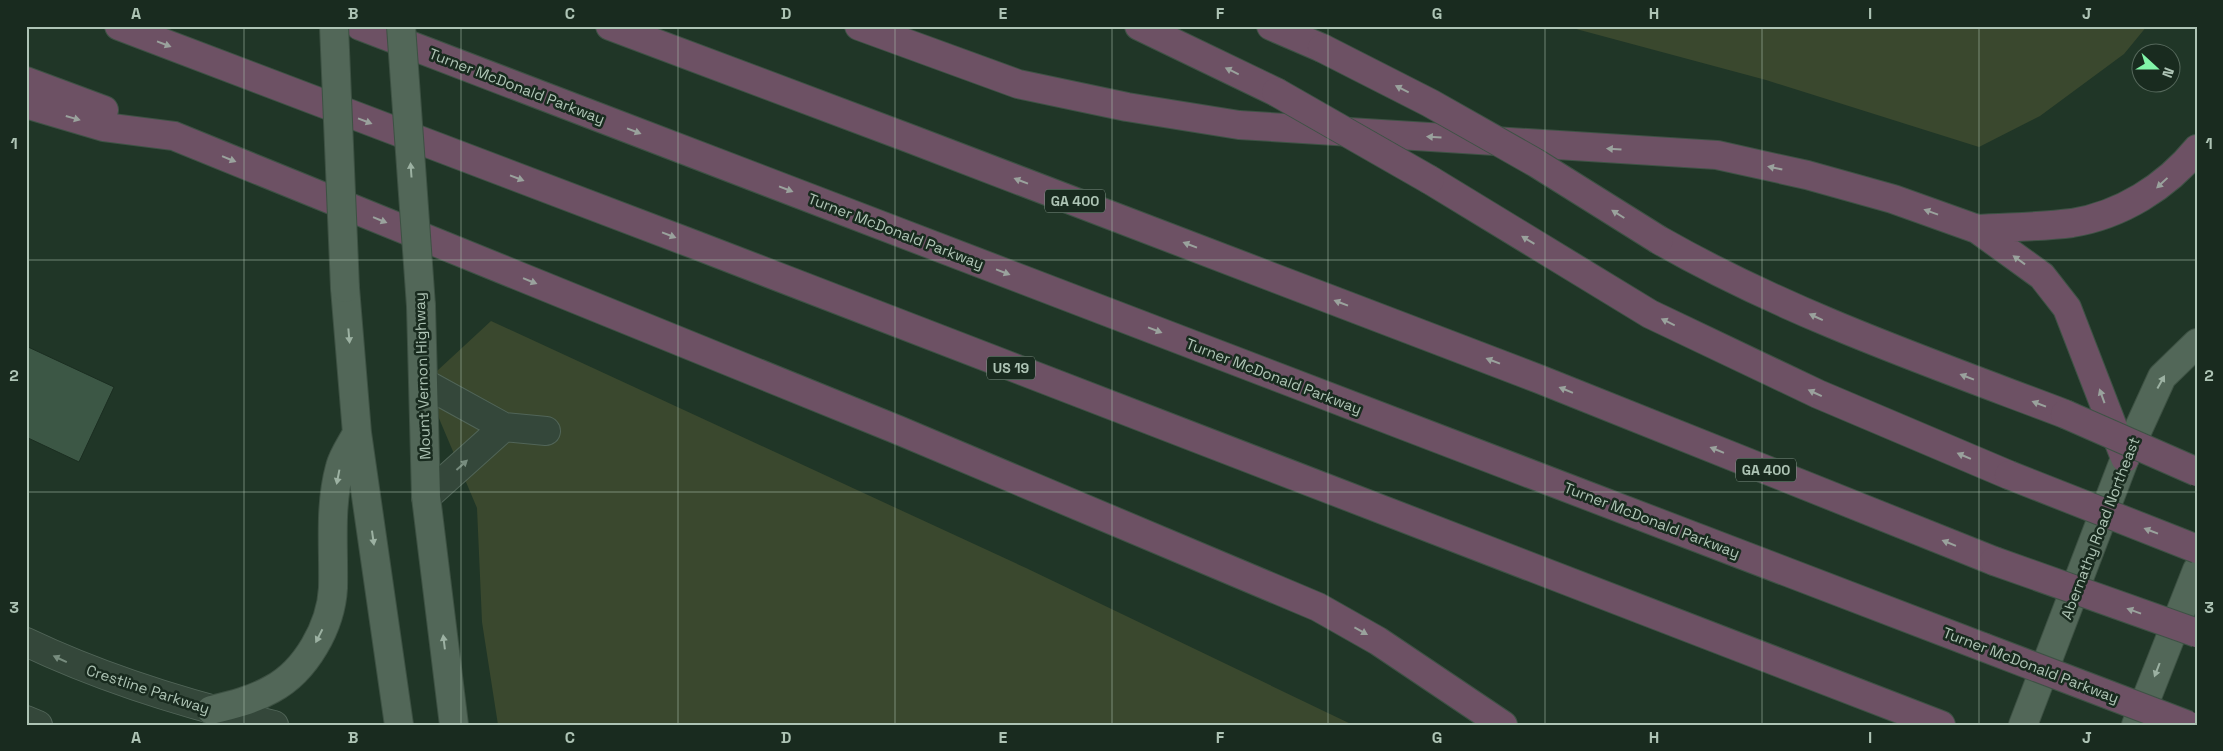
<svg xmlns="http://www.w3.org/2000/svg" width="2223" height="751" font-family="'Space Grotesk',sans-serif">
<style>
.green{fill:#3a482e}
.building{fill:#3c5745;stroke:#1b2e21}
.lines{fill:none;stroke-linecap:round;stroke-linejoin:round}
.minor-casing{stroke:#516558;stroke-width:30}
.major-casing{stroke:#3d5143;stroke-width:30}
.highway-casing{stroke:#3e5245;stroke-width:30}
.path{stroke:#51634f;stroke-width:3;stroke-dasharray:4 4;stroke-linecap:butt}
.minor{stroke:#34473a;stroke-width:28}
.major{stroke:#526758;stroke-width:28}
.highway{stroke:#6d5164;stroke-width:28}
.major-bridge-casing{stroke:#3d5143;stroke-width:30;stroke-linecap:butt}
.highway-bridge-casing{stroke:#3e5245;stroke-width:30;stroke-linecap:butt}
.major-bridge{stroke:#526758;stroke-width:28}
.highway-bridge{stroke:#6d5164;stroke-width:28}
.oneway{fill:#9aa29d}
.oneway2{fill:#9cb1a2}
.oneway3{fill:#778c7e}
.grid{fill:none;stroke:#aec4b5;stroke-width:1;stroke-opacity:0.55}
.labels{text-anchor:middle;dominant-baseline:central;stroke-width:5;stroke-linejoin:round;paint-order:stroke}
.shield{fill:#192b1f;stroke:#819688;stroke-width:1}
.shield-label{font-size:14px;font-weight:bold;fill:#aec4b5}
.street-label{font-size:15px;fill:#aec4b5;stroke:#192b1f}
.neatline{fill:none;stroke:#aec4b5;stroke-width:2}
.grid-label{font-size:16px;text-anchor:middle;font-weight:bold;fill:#aec4b5}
</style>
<rect width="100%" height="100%" fill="#203627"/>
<!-- green -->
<path class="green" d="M1565,26H2147L2124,54L2040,116L1979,147L1766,80Z
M491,321L1026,568L1353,725H498L482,622L477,508L424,383Z"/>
<!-- building -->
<path class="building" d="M26,346L114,387L79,462L26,437Z"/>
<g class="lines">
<defs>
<path id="minor" d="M424,383L504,427L426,497
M504,427L546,431
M26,642C106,680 188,705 274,725
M26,720L38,725"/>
<path id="major" d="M345,288L357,433L399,725
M421,306L426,497L454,725
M211,710C232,705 253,700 272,689C306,671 331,626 333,588C334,547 329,507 340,467C343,455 352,443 357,433
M2023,725L2125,458L2162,377L2197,343
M2136,725L2197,570"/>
<path id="highway" d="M119,26L693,244L1941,725
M360,26L1983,647
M610,26L911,139L1539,379L1994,561
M859,26L1018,84L1127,107L1239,125L1717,155L1807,175L1893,199L1977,229L2042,276L2067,308L2125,458
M1139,26L1276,92
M1271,26L1322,48
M26,81L104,110
M26,104L104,127L174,136L898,430L1318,607L1378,641L1503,725
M1430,180L1650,314L1818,394L2009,475
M1977,229C2008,227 2041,227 2072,223C2121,215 2166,187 2197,149
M1659,240C1787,313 1928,362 2065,414"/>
</defs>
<!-- minor casing -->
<use href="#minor" class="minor-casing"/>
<!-- major casing -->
<use href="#major" class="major-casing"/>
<!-- highway casing -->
<use href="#highway" class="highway-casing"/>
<!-- path -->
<path class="path" d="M2195,403H2197"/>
<!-- minor -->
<use href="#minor" class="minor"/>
<!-- major -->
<use href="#major" class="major"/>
<!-- highway -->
<use href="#highway" class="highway"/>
<defs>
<path id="major-bridge" d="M334,26L345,288
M401,26L421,306"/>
<path id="highway-bridge" d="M1322,48L1430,103L1536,163L1659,240
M1276,92L1430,180
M2065,414L2197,472
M2009,475L2197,549
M1994,561L2197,633
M1983,647L2188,725"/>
</defs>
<!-- major-bridge casing -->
<use href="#major-bridge" class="major-bridge-casing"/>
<!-- highway-bridge casing -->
<use href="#highway-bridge" class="highway-bridge-casing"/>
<!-- major-bridge -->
<use href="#major-bridge" class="major-bridge"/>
<!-- highway-bridge -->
<use href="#highway-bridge" class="highway-bridge"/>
</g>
<!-- one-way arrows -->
<defs><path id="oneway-solid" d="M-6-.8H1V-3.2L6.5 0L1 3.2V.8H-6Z" transform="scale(1.25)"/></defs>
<g class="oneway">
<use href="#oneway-solid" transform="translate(164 44) rotate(21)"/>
<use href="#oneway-solid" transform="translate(1232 71) rotate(-154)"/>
<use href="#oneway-solid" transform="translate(1402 89) rotate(-153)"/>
<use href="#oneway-solid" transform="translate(73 118) rotate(16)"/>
<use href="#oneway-solid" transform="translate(365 121) rotate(21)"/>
<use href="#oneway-solid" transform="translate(634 131) rotate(21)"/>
<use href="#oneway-solid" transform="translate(1434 137) rotate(-176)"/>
<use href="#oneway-solid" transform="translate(1614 149) rotate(-176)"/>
<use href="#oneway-solid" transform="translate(229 159) rotate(22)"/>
<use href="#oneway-solid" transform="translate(1775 168) rotate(-168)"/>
<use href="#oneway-solid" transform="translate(517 178) rotate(21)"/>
<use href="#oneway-solid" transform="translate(1021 181) rotate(-159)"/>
<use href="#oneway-solid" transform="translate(2162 183) rotate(137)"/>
<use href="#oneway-solid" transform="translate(786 189) rotate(21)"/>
<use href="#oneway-solid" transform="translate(1931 212) rotate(-160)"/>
<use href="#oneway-solid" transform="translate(1618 214) rotate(-148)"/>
<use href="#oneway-solid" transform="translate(380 220) rotate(22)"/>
<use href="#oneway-solid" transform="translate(669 235) rotate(21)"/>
<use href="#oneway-solid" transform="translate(1528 240) rotate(-149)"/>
<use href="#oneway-solid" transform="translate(1190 245) rotate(-159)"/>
<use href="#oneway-solid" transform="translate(2019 260) rotate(-144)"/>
<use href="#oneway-solid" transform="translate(1003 272) rotate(21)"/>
<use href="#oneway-solid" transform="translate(530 281) rotate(22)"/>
<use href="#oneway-solid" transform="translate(1341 303) rotate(-159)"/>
<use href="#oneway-solid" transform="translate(1816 317) rotate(-155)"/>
<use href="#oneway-solid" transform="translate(1668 322) rotate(-154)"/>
<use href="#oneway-solid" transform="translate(1155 330) rotate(21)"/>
<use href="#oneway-solid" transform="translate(1493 361) rotate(-159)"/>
<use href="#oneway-solid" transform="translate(1967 377) rotate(-159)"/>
<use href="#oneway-solid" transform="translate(1566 390) rotate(-158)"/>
<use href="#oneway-solid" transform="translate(1815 393) rotate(-155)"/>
<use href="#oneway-solid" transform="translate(2102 396) rotate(-110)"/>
<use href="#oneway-solid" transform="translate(2039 404) rotate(-159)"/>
<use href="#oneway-solid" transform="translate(1717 450) rotate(-158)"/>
<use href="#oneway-solid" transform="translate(1964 456) rotate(-157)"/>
<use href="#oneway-solid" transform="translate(2151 531) rotate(-159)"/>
<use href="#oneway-solid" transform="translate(1949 543) rotate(-158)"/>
<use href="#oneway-solid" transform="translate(2134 611) rotate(-160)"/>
<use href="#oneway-solid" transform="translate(1361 631) rotate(29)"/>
</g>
<g class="oneway2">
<use href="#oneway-solid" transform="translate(411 170) rotate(-94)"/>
<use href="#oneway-solid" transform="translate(349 336) rotate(85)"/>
<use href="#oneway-solid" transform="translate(2161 382) rotate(-61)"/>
<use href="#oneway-solid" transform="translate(338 477) rotate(101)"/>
<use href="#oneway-solid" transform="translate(373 538) rotate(82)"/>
<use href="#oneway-solid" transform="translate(319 636) rotate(117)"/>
<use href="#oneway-solid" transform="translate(444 642) rotate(-97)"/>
<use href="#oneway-solid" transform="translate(2157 670) rotate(111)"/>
</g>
<g class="oneway3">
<use href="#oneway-solid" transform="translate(462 465) rotate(-42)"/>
<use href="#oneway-solid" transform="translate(60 659) rotate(-155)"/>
</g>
<!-- grid -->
<path class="grid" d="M244,26V725M461,26V725M678,26V725M895,26V725M1112,26V725M1328,26V725M1545,26V725M1762,26V725M1979,26V725M26,260H2197M26,492H2197"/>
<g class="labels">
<!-- shield labels -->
<g class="shield">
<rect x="1045" y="189.5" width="60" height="23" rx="4"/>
<rect x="987" y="356.5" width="48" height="23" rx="4"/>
<rect x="1736" y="458.5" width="60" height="23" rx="4"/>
</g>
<g class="shield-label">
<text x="1075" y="201">GA 400</text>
<text x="1011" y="368">US 19</text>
<text x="1766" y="470">GA 400</text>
</g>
<!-- street labels -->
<g class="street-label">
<text transform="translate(517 86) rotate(21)">Turner McDonald Parkway</text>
<text transform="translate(896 231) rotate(21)">Turner McDonald Parkway</text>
<text transform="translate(422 376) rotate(-92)">Mount Vernon Highway</text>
<text transform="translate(1274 376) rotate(21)">Turner McDonald Parkway</text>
<text transform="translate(1652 520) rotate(21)">Turner McDonald Parkway</text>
<text transform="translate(2100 528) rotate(-69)">Abernathy Road Northeast</text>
<text transform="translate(2031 665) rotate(21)">Turner McDonald Parkway</text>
<text transform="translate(148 689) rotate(18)">Crestline Parkway</text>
</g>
</g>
<!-- border -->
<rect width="2223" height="751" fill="none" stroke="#192b1f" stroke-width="55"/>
<!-- north arrow -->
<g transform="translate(2156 68) rotate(111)"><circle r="24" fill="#192b1f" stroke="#55685b"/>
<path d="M0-4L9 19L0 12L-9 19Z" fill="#82f5a9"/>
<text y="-8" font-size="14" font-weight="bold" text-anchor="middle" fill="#aec4b5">N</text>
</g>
<rect x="28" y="28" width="2168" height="696" class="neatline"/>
<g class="grid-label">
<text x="136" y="19">A</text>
<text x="353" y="19">B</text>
<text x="570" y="19">C</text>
<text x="786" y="19">D</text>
<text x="1003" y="19">E</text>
<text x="1220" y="19">F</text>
<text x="1437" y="19">G</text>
<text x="1654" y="19">H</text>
<text x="1870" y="19">I</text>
<text x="2087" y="19">J</text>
<text x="14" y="149">1</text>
<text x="2209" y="149">1</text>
<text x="14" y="381">2</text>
<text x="2209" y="381">2</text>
<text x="14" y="613">3</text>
<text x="2209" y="613">3</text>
<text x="136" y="743">A</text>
<text x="353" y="743">B</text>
<text x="570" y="743">C</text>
<text x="786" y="743">D</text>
<text x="1003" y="743">E</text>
<text x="1220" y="743">F</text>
<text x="1437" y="743">G</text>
<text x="1654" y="743">H</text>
<text x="1870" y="743">I</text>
<text x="2087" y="743">J</text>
</g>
</svg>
